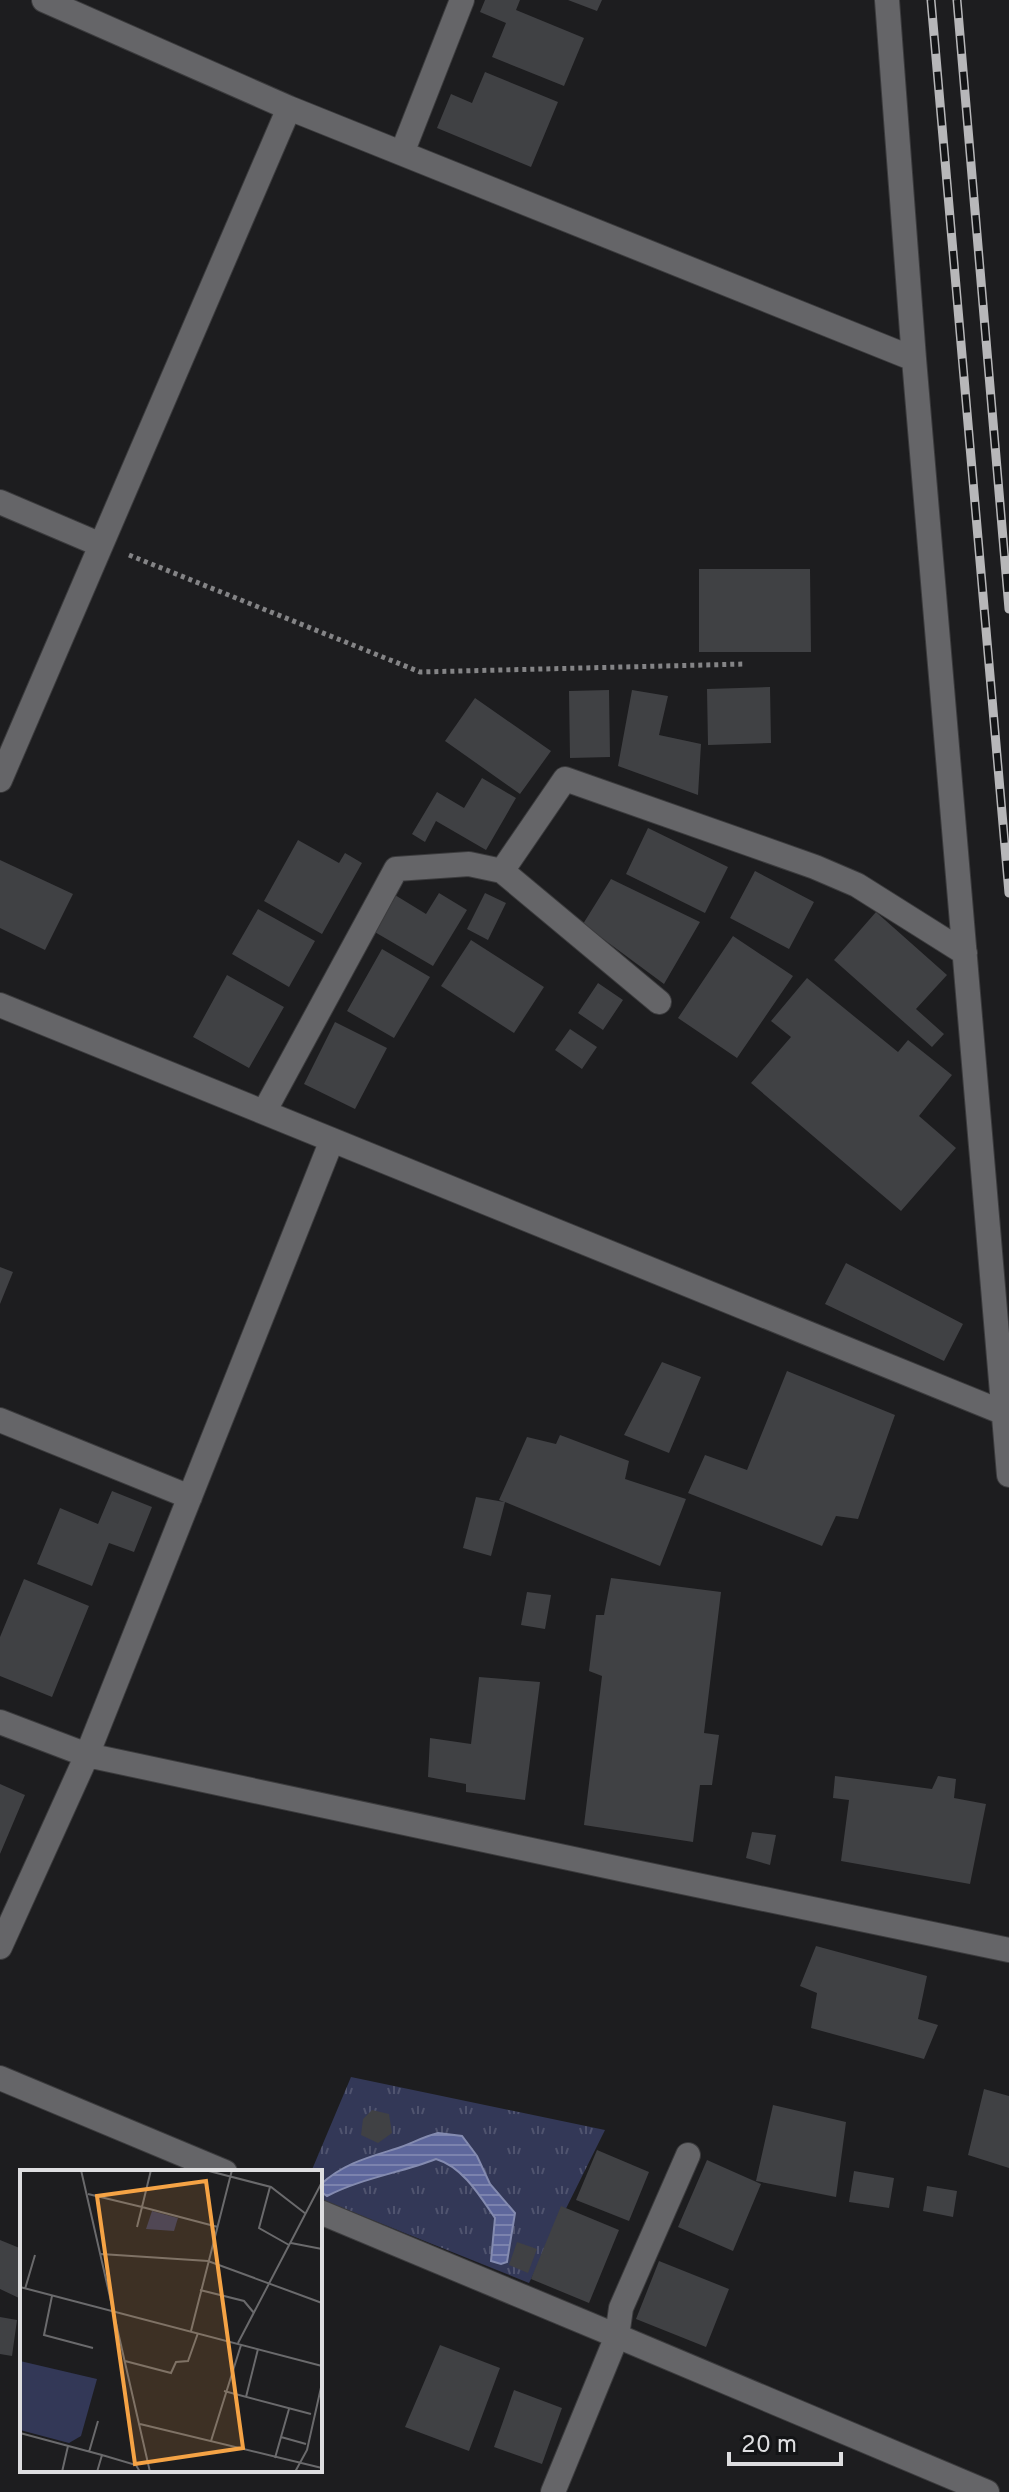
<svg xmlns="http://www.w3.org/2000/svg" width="1009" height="2492" font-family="Overpass,sans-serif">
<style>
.grass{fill:url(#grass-tufts)}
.water{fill:url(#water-rules);stroke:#848bb0;stroke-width:2}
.building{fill:#404144}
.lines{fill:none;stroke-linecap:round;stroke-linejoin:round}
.minor-casing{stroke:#3b3b3d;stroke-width:26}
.path{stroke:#848486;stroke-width:5;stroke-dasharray:4 4;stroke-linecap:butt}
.minor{stroke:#656568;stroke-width:24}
.rail-casing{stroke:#b7b7b9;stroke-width:9}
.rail{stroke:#131416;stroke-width:6;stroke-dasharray:18;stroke-linecap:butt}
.inset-road{fill:none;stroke:#6a6a6c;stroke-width:2}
.view{fill:#f5a345;fill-opacity:0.15;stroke:#f5a345;stroke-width:4}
.inset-edge{fill:none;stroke:#dedee0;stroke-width:4}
</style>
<defs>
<pattern id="grass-tufts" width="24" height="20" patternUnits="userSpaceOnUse" patternTransform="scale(2)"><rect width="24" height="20" fill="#333857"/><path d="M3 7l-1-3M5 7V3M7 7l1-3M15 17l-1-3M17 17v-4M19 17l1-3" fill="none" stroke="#50546f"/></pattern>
<pattern id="water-rules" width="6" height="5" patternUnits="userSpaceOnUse" patternTransform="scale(2)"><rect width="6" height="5" fill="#5e679c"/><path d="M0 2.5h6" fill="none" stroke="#7c83ae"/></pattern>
</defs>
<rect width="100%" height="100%" fill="#1d1d1f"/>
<!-- grass -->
<path class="grass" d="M351,2077L605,2130L529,2283L320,2199V2172H311Z"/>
<!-- water -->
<path class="water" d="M438,2133L462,2136L477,2156L490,2184L515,2213L507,2262L501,2264L491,2261L495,2218C480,2196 463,2167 436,2159C400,2173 362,2178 327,2196L320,2191V2185C343,2164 366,2158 395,2149C411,2144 422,2137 438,2133Z"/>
<!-- building -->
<path class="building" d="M485,0H520L516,10L584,38L564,86L492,57L506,23L480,12Z
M568,0H602L597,11Z
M485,72L558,102L531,167L437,128L451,94L472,103Z
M699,569H810L811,652H699Z
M770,687L771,743L708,745L707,689Z
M609,690L610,757L570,758L569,691Z
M632,690L668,696L659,735L701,744L698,795L618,766Z
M475,698L551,751L520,794L445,741Z
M482,778L516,798L486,850L436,821L425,842L412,834L437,792L464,808Z
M648,828L728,867L705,913L626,874Z
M298,840L339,863L345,853L362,863L322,934L264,901Z
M0,860L73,894L45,950L0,928Z
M755,871L814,902L789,949L730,918Z
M611,879L700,922L664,984L583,924Z
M439,893L467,910L433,966L373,931L395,895L426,914Z
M485,893L506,903L488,940L467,929Z
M258,909L315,941L289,987L232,954Z
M876,912L947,975L916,1009L944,1034L932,1047L834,960Z
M733,936L793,976L737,1058L678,1018Z
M471,940L544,987L514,1033L441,986Z
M382,949L430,977L394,1038L347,1011Z
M227,975L284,1007L249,1068L193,1037Z
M807,978L898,1052L908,1040L952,1075L919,1116L956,1148L901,1211L751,1083L791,1037L771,1021Z
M598,983L623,1000L603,1030L578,1013Z
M335,1022L387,1048L355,1109L304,1084Z
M570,1029L597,1047L582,1069L555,1050Z
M846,1263L963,1324L944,1361L825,1304Z
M0,1267L13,1272L0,1304Z
M662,1362L701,1377L669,1453L624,1435Z
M787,1371L895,1415L858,1519L836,1516L822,1546L688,1493L705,1455L747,1470Z
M560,1435L629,1461L625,1479L686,1499L660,1566L505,1502L491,1556L463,1548L476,1497L504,1502L499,1500L527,1437L556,1444Z
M112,1491L152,1507L134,1552L109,1543L92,1586L37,1564L60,1508L98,1524Z
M611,1578L721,1592L704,1733L719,1735L712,1785H700L693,1842L584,1825L602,1676L589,1671L596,1615H604Z
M24,1579L89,1606L52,1697L0,1676V1637Z
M527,1592L551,1595L545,1629L521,1625Z
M479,1677L540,1682L525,1800L466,1792V1784L428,1777L430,1738L471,1744Z
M835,1776L932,1789L938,1776L956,1779L954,1798L986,1804L970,1884L841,1861L849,1800L833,1798Z
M0,1784L25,1795L0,1854Z
M752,1832L776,1835L770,1865L746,1858Z
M816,1946L927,1976L918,2019L938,2025L924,2059L811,2028L817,1993L800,1986Z
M984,2089L1009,2096V2168L968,2155Z
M773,2105L846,2122L836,2197L756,2181Z
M372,2110L389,2114L392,2133L378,2143L361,2135L363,2119Z
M597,2150L649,2172L629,2221L576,2200Z
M707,2160L761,2184L733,2251L678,2227Z
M854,2171L894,2178L889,2208L849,2202Z
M927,2186L957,2191L953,2217L923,2211Z
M561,2206L619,2230L589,2303L531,2279Z
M0,2240L22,2249V2292L19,2298L0,2289Z
M517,2242L537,2249L528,2273L509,2265Z
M659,2261L729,2289L706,2347L636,2319Z
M0,2317L17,2320L12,2356L0,2354Z
M440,2345L500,2368L469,2451L405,2427Z
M514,2390L562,2408L542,2464L494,2447Z"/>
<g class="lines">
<defs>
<path id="minor" d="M44,0L289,108L914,359
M887,0L914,359L1009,1475
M402,153L462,0
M0,502L101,545
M0,780L289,108
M502,871L659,1002
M0,1005L1009,1415
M264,1112L396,869L469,864L502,871L565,779L815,867L857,885L965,953
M0,1420L190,1497
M0,1722L87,1755L625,1870L1009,1950
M0,1947L87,1755L332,1140
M0,2078L225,2172
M688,2155L621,2308L617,2336L987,2492
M320,2212L617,2336L553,2492"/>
</defs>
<!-- minor casing -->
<use href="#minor" class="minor-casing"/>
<!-- path -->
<path class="path" d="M129,555L420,672L745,664"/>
<!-- minor -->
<use href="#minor" class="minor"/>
<defs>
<path id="rail" d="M931,0L1009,893
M957,0L1009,609"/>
</defs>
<!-- rail casing -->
<use href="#rail" class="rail-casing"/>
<!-- rail -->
<use href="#rail" class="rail"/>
</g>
<!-- overview -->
<g transform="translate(20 2170)">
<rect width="302" height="302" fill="#1d1d1f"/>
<path d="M132,41L158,48L154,61L126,59Z" fill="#333857"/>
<path d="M0,191L77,209L61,266L49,273L0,260Z" fill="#333857"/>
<path class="inset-road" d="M61,0L130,302M131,0L122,37L198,57M185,0L251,17L286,44M250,17L239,58L269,75M68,24L122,37L117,57M271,73L302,79M81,84L188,91L302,133M0,117L302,196M5,119L15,85M180,120L224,131L234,143M32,126L24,165L73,178M171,161L212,0M218,173L302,12M105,191L151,203L156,192L168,191L178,163M204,221L291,244M226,227L238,179M120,254L302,298M0,263L82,285L77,302M261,267L286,274M191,271L221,175M69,282L78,251M82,285L116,295L120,302M255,288L269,239M42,302L48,276M275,302L287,280L302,213"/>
<path class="view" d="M186,11L223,278L115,294L77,26Z"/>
<rect width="302" height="302" class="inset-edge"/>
</g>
<!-- scale -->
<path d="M729 2452v12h112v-12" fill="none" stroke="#dedee0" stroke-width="4"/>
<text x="741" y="2452" font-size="24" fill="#dedee0" stroke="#131416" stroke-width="6" paint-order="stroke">20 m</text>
</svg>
